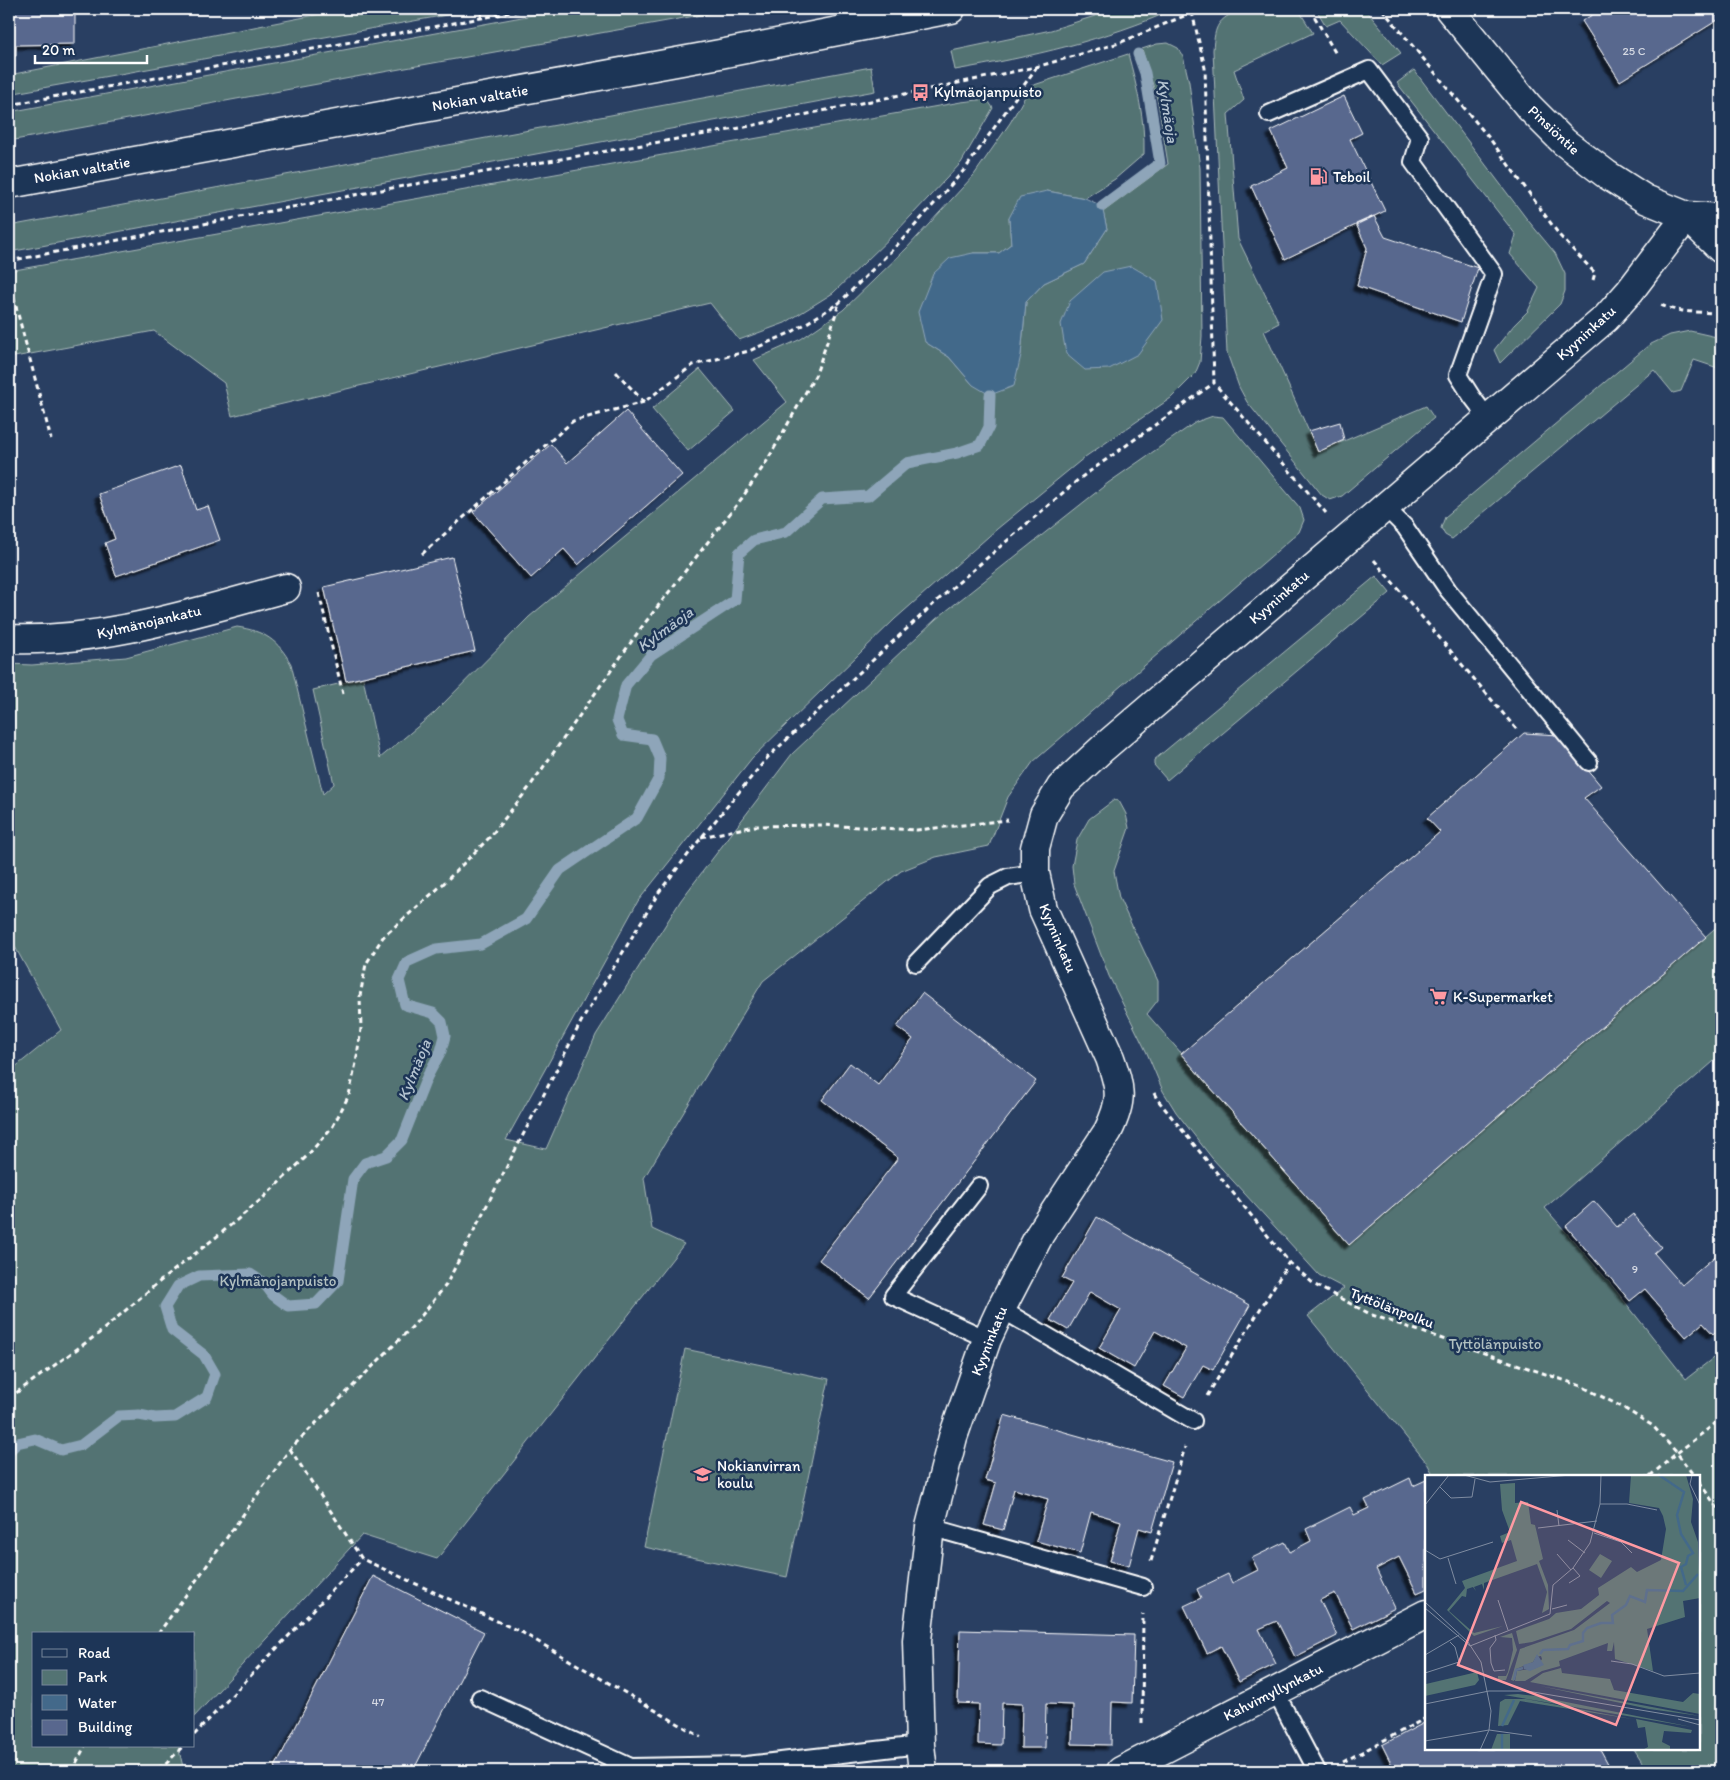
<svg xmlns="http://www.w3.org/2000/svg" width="1730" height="1780" font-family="Itim,sans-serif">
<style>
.green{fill:#537373;stroke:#a9b9b9}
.water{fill:#43698a;stroke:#8ea5b9}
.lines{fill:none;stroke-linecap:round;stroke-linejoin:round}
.stream{stroke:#8ea5b9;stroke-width:11}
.building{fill:#58678e;stroke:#fff;filter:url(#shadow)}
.lane-casing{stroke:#fff;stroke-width:20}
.street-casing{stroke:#fff;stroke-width:31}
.secondary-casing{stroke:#fff;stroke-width:31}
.primary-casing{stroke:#fff;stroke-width:31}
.path{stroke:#fff;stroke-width:3;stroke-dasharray:5 4;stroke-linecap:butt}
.lane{stroke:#1d3557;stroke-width:16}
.street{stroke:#1d3557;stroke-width:28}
.secondary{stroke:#1d3557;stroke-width:28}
.primary{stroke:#1d3557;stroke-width:28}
.labels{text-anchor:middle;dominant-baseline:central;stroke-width:5;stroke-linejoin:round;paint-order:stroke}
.number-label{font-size:12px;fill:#d5d9e3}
.poi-label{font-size:15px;fill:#fff;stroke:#1d3557;text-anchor:start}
.street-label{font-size:15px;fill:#fff;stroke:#1d3557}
.park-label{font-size:15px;fill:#b2c0c0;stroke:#1d3557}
.water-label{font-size:16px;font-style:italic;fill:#b4c3d0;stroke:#1d3557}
.inset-river{fill:none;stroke:#43698a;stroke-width:2.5}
.inset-road{fill:none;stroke:#7f8ca1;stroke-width:1}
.view{fill:#ff9aa2;fill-opacity:0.15;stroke:#ff9aa2;stroke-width:2.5}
.inset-edge{fill:none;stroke:#fff;stroke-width:2.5}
</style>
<defs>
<filter id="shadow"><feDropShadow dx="-4.5" dy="4.5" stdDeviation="1" flood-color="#0009"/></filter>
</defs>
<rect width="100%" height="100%" fill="#293f62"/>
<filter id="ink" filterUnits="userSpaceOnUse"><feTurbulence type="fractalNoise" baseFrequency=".02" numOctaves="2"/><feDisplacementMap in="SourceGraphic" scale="10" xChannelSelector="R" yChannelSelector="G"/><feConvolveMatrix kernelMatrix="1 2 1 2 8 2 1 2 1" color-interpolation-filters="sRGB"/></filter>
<g filter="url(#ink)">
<!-- green -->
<path class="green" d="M346,9H480L9,94V75Z
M565,9H734L361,76L9,141V112Z
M1117,9H1175C1105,40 1031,57 955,70L951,51L1051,30Z
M1241,9H1298L1313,33L1234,70L1244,100L1228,114L1238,239L1279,323L1264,331L1318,452L1426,406L1434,418L1342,496L1330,500L1322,495L1247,402L1239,387L1227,353L1213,50C1215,25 1217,20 1241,9Z
M1316,9H1365L1401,53L1382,65L1340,20L1326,26Z
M1168,43L1178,48L1183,56L1189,82L1200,168L1202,336L1200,362L1195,374L1171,398L1085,457L997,529L895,619L752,758L638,901L506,1140L546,1149L596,1035L681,900L792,754L936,619L1108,483L1196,422L1213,416L1223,417L1300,508L1304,520L1299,532L1033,762L1008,797L989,846L936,857L901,871L763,981L644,1178L652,1229L684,1244L437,1559L362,1535L194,1717V1634H34V1746H178L184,1771H9V1072L61,1030L9,936V664L32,665L126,657L237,627C264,631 278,640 291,664L323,794L334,784L313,690L363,678L380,758L434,713L529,617L787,402L754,360L801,339L843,310L907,248L974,175L1010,123L1031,86L1128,54C1137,87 1145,119 1144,154L1115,179L1085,198L1047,191L1009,218L1011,244L999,253H973L925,342L949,357L973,385L1021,355L1026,302L1044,283L1084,264L1107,229L1103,212L1168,164L1158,102L1142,49L1157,44Z
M871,67L875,91L9,252V226Z
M1414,70L1526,218L1555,253L1565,274V291L1560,304L1500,363L1494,350L1514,325L1528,311L1539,288L1510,254L1516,235L1397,83Z
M987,99L993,108L961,163L896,232L833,293L785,323L739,340L710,303L232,416L224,383L154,331L9,358V271L961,102Z
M1690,331L1721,338V369L1694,360L1681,391L1673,393L1654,370L1452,539L1445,535L1441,528L1445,517L1649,345L1670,335Z
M700,369L735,411L688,451L652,409Z
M1376,576L1390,593L1167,780L1154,765V760Z
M1114,800L1119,801L1126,814L1129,828L1114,871L1119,898L1158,981V1000L1147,1014L1349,1245L1721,923V1055L1545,1208L1610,1283L1686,1379L1721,1352V1453L1719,1455L1721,1458V1771H1648L1634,1749H1699V1476H1434L1427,1463L1308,1316L1344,1288L1319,1275L1212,1158L1176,1112L1163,1091L1147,1053L1109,976L1074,884L1072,866L1077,840L1089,819Z
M685,1349L829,1379L787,1577L644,1547Z"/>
<!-- water -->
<path class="water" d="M1047,191L1085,198L1102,206L1107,229L1084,264L1044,283L1026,302L1021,355L1014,386L990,395L973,385L949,357L925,342L918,312L933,274L950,258L973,253H999L1011,244L1009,218L1020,197Z
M1131,266L1157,281L1163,320L1138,354L1109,369L1085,370L1066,354L1061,324L1070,301L1103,272Z"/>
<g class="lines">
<!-- stream -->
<path class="stream" d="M1102,206L1160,163L1145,73L1138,54
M9,1451L17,1443L35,1439L61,1450L81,1445L119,1416L139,1415L155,1418L175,1417L207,1397L215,1374L204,1355L172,1330L165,1307L178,1286L199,1276L250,1274L264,1283L273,1295L288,1306L316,1304L338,1281L353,1179L365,1163L386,1156L402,1140L427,1077L441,1051L445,1036L442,1022L433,1013L405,1005L399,980L407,962L436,949L481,944L526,919L560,870L637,818L659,778L660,758L652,739L623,735L617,720L626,685L651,655L735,600L739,553L754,540L786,532L822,499L868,496L907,463L957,453L980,445L989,427L990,395"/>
</g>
<!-- building -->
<path class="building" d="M9,9H75V44L16,45V56H9Z
M1602,9H1721V18L1620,81L1582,21Z
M1344,96L1362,133L1350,139L1385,211L1285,259L1251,186L1288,168L1271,131Z
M1374,216L1385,237L1478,268L1461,322L1357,286L1367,248L1356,224Z
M626,411L682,475L578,565L564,549L531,578L473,512L551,444L567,463Z
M1340,422L1344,440L1318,452L1309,431Z
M181,465L196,510L208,506L220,540L116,576L105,543L115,539L99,494Z
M452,557L475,651L346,681L324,587Z
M1524,733L1559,735L1601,786L1584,798L1706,937L1349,1245L1181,1054L1440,832L1427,818Z
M922,993L1036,1081L869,1298L819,1260L898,1158L822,1100L850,1063L878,1085L913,1039L897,1027Z
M1594,1201L1617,1227L1633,1214L1661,1247L1654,1253L1682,1285L1721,1251V1326L1713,1334L1703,1323L1686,1337L1645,1289L1630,1301L1566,1226Z
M1097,1217L1250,1305L1213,1370L1203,1365L1184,1397L1164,1386L1186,1348L1155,1331L1134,1368L1099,1348L1121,1310L1090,1292L1068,1330L1050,1320L1072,1283L1062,1278Z
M1004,1415L1172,1462L1152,1532L1139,1528L1129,1566L1110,1561L1121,1521L1091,1512L1080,1553L1036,1541L1048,1499L1014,1489L1003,1530L984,1525L996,1483L985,1480Z
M1410,1478L1413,1486L1426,1480V1589L1417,1593L1399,1557L1376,1569L1395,1608L1353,1629L1335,1593L1320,1600L1337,1636L1295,1657L1277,1621L1259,1629L1276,1664L1239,1682L1221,1646L1207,1653L1184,1606L1201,1598L1197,1589L1228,1574L1232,1583L1258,1570L1252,1558L1285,1542L1290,1552L1311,1541L1306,1529L1350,1507L1354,1515L1369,1508L1365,1500Z
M373,1576L484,1632L413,1771H273Z
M960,1630L1134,1635L1132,1703L1112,1702L1111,1745L1072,1744L1073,1705L1046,1704L1045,1748H1021L1022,1704L1002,1703L1001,1745L978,1744L979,1704L958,1703Z
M1426,1722V1749H1600L1612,1771H1395L1382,1745Z"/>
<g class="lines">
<defs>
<path id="lane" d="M1269,114L1369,70L1420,138L1413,162L1494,274L1458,375L1472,397L1488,418
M1385,507L1405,527L1448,590L1589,762
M916,963L990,886L1008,877L1035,873
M979,1186L893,1296L987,1339
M1001,1309L1193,1421
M930,1527L1143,1587
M1275,1691L1317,1771
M480,1698L631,1767L746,1765L920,1745"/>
<path id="street" d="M9,639C103,643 196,612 286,588
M1121,1771L1426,1614"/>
<path id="secondary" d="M1449,9L1529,107L1564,142L1606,174L1645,199L1687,216L1721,218
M1687,216L1721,249
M923,1771L920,1745L917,1640L930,1527L953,1437L987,1339L1001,1309L1040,1234L1108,1131C1123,1100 1121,1090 1110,1058L1043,909L1035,873V848L1044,815L1061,787L1103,748L1606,318L1630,291L1687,216"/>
<path id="primary" d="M9,184L720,54L951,9"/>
</defs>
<!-- lane casing -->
<use href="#lane" class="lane-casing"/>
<!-- street casing -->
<use href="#street" class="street-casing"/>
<!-- secondary casing -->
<use href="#secondary" class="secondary-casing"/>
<!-- primary casing -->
<use href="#primary" class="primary-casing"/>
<!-- path -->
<path class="path" d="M1310,9L1336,54
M1382,9L1490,139L1560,236L1595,273
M1192,12L1205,68L1214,383L1326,513
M481,18L482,9
M9,105L530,9
M9,261L392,188L735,129L1036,67L1119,43L1201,9
M9,280L51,439
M1593,280L1595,273
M1661,305C1682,314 1700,311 1721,314
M616,372L644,402L693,365L749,351L792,332L839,303L902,240L966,168L1036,68
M422,554L573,421L644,402
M1374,560L1517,730
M319,593L343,694
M701,837L755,826L822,825L917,830L1008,820
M1154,1093L1157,1099L1289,1262L1315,1285L1372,1315L1581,1386L1622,1407L1653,1426L1677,1453L1694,1476
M1207,1396L1289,1262
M9,1398L98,1334L154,1286L220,1234L263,1198L307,1156L333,1126L349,1095L356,1063L361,1029L360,996L366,964L383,937L442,885L490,837L528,789L641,628L742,498L767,461L816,374L829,336L839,303
M290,1449L362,1559L523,1633L701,1737
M1650,1476L1677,1453L1721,1419
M1699,1482L1721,1513
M1151,1561L1185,1447
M158,1634L290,1449L414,1325L446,1285L581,1022L659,892L701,838L768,757L938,600L1079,479L1214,383
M1142,1723L1143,1614
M194,1735L362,1559
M1343,1762L1426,1718
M72,1771L85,1746
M149,1771L165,1765L183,1746"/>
<!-- lane -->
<use href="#lane" class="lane"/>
<!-- street -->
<use href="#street" class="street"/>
<!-- secondary -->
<use href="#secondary" class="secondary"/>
<!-- primary -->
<use href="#primary" class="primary"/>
</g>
</g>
<!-- icons -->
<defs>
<symbol id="bus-bare" viewBox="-9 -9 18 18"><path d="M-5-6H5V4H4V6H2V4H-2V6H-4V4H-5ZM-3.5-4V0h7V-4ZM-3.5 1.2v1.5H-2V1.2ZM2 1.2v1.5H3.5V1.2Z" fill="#ff9aa2" stroke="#1d3557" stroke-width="2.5" paint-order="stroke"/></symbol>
<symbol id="fuel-bare" viewBox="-9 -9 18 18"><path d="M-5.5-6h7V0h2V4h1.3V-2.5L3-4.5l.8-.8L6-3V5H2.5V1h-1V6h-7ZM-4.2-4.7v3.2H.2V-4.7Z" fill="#ff9aa2" stroke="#1d3557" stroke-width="2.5" paint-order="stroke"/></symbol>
<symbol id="supermarket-bare" viewBox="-9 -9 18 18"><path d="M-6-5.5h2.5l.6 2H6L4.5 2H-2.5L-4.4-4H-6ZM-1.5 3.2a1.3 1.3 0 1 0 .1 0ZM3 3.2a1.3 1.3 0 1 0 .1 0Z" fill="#ff9aa2" stroke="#1d3557" stroke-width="2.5" paint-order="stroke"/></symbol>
<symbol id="school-bare" viewBox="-9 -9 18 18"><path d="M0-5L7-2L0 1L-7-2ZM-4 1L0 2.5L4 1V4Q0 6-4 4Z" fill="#ff9aa2" stroke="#1d3557" stroke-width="2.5" paint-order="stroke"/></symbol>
</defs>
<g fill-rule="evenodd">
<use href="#bus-bare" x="908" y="80" width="25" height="25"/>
<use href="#fuel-bare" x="1306" y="164" width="25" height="25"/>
<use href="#supermarket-bare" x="1426" y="984" width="25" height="25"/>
<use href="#school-bare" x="690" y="1462" width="25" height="25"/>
</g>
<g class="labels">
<!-- number labels -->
<g class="number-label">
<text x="1634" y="51">25 C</text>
<text x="1635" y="1269">9</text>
<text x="378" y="1702">47</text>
</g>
<!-- poi labels -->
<g class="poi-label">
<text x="934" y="92">Kylmäojanpuisto</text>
<text x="1333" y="177">Teboil</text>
<text x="1453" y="997">K-Supermarket</text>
<text x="717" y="1466">Nokianvirran<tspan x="717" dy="17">koulu</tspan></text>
</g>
<!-- street labels -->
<g class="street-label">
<text transform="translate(480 98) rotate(-10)">Nokian valtatie</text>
<text transform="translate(1554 130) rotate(43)">Pinsiöntie</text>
<text transform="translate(82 170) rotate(-10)">Nokian valtatie</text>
<text transform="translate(1586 333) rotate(-42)">Kyyninkatu</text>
<text transform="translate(1279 597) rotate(-41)">Kyyninkatu</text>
<text transform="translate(149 622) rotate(-13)">Kylmänojankatu</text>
<text transform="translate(1058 938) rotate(67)">Kyyninkatu</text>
<text transform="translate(1392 1308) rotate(21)">Tyttölänpolku</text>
<text transform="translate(989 1341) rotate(-68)">Kyyninkatu</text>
<text transform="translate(1273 1692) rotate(-27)">Kahvimyllynkatu</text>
</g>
<!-- park labels -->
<g class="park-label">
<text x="278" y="1281">Kylmänojanpuisto</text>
<text x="1495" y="1344">Tyttölänpuisto</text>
</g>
<!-- water labels -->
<g class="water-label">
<text transform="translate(1168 111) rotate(81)">Kylmäoja</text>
<text transform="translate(665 629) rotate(-36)">Kylmäoja</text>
<text transform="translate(414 1070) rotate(-68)">Kylmäoja</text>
</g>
</g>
<!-- overview -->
<g transform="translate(1425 1475)">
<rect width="275" height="275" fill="#293f62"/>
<path d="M206,0H261L268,24L266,47L273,67L275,123L258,126L260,142L222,154L228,196L190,184L189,167L187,176H182L183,168L134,186L135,191L117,196L100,206H90L92,196L111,193L117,184L116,181L111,182L108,187L91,194L89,206L86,205L95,174L149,155L185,128L182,126L146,154L107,167L94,169L91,156L124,144L131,138L156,134L174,120L173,113L206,92L212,97L236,85L241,54L238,41L234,33L204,28ZM90,8V28L103,27L106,49L110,50L118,84L114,86L123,110L124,134L117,138L122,117L112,89L59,108V115L57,109L49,112L51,116L48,112L42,114L41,122L37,121L24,136L49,158L78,151L49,161L22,135L40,113L37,106L92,86L86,65L77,68L75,61L85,57L77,35L75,9ZM175,79L187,86L176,103L164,95ZM87,158L92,175L81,205H73V201H81L83,197L88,175L87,163L75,162ZM136,193L137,198L185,204L189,215L258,227L268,218L275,219V239L105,207L118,198ZM52,197L54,205L50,210L0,221L1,209ZM115,211L275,241L224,234ZM93,219L111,221L267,252L79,220ZM80,224H101L207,244L95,226L83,250L73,251L75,227ZM211,244L267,255L266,258L239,256L237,267L245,271V275H217L223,272L220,252L213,253ZM72,259H85V275H66Z" fill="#537373"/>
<path d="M112,179L119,190L105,196L99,194L98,190L108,187Z" fill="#43698a"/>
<path class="inset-river" d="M234,0L259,17L252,40L256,59L268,78L263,81L261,89L256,92L261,110M115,179L118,175L143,174L145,170L158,166V158L162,153L176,148H188L187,140L201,130L205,121L220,127L222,115L258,116L273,99M89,205L91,195L98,193M77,251L89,225M77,259V275"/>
<path class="inset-road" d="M39,0L65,7L146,0M267,0L265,9L275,30M15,12L26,23L47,22L50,4M175,29H202L232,35M0,30L24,0M132,35L134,51M113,53L172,46M169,58L196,67L207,78M143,65L160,78M0,75L15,84L68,67M132,79L146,95M23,83L31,109M144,108L155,101L148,93M73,125L83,155M0,127L43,167L56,187L66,236L64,255L55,275M0,133L45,171M127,134L142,130M70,160L71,165L65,173L66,188L69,196L80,195M45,171L125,139L128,110L148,93L165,68L175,29L176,0M0,180L34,160M186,186L207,189L239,201L275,198M0,198L34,187L30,172L25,167M0,229L64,216H102L275,245M253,244L275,250M0,266L64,255L107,261"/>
<path class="view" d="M96,27L254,88L191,250L33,190Z"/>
<rect width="275" height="275" class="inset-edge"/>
</g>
<!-- margin -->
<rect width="1730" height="1780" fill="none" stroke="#1d3557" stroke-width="30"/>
<rect x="15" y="15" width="1700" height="1750" fill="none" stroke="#fff" stroke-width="2" filter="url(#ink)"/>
<!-- legend -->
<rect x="32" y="1632" width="162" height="115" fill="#1d3557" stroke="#77869a"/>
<rect x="42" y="1649" width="25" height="8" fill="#1d3557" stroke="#77869a"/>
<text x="78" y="1658" font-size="15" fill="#ffffff">Road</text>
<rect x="42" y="1670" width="25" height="15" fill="#537373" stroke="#77869a"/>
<text x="78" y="1682" font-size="15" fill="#ffffff">Park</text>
<rect x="42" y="1695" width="25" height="15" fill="#43698a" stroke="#77869a"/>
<text x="78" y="1708" font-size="15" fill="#ffffff">Water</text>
<rect x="42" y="1720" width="25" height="15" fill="#58678e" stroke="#77869a"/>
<text x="78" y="1732" font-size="15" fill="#ffffff">Building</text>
<!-- scale -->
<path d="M35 55v8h112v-8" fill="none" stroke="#ffffff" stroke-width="2.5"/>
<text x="42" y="55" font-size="15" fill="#ffffff" stroke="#1d3557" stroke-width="4" paint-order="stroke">20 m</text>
</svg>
